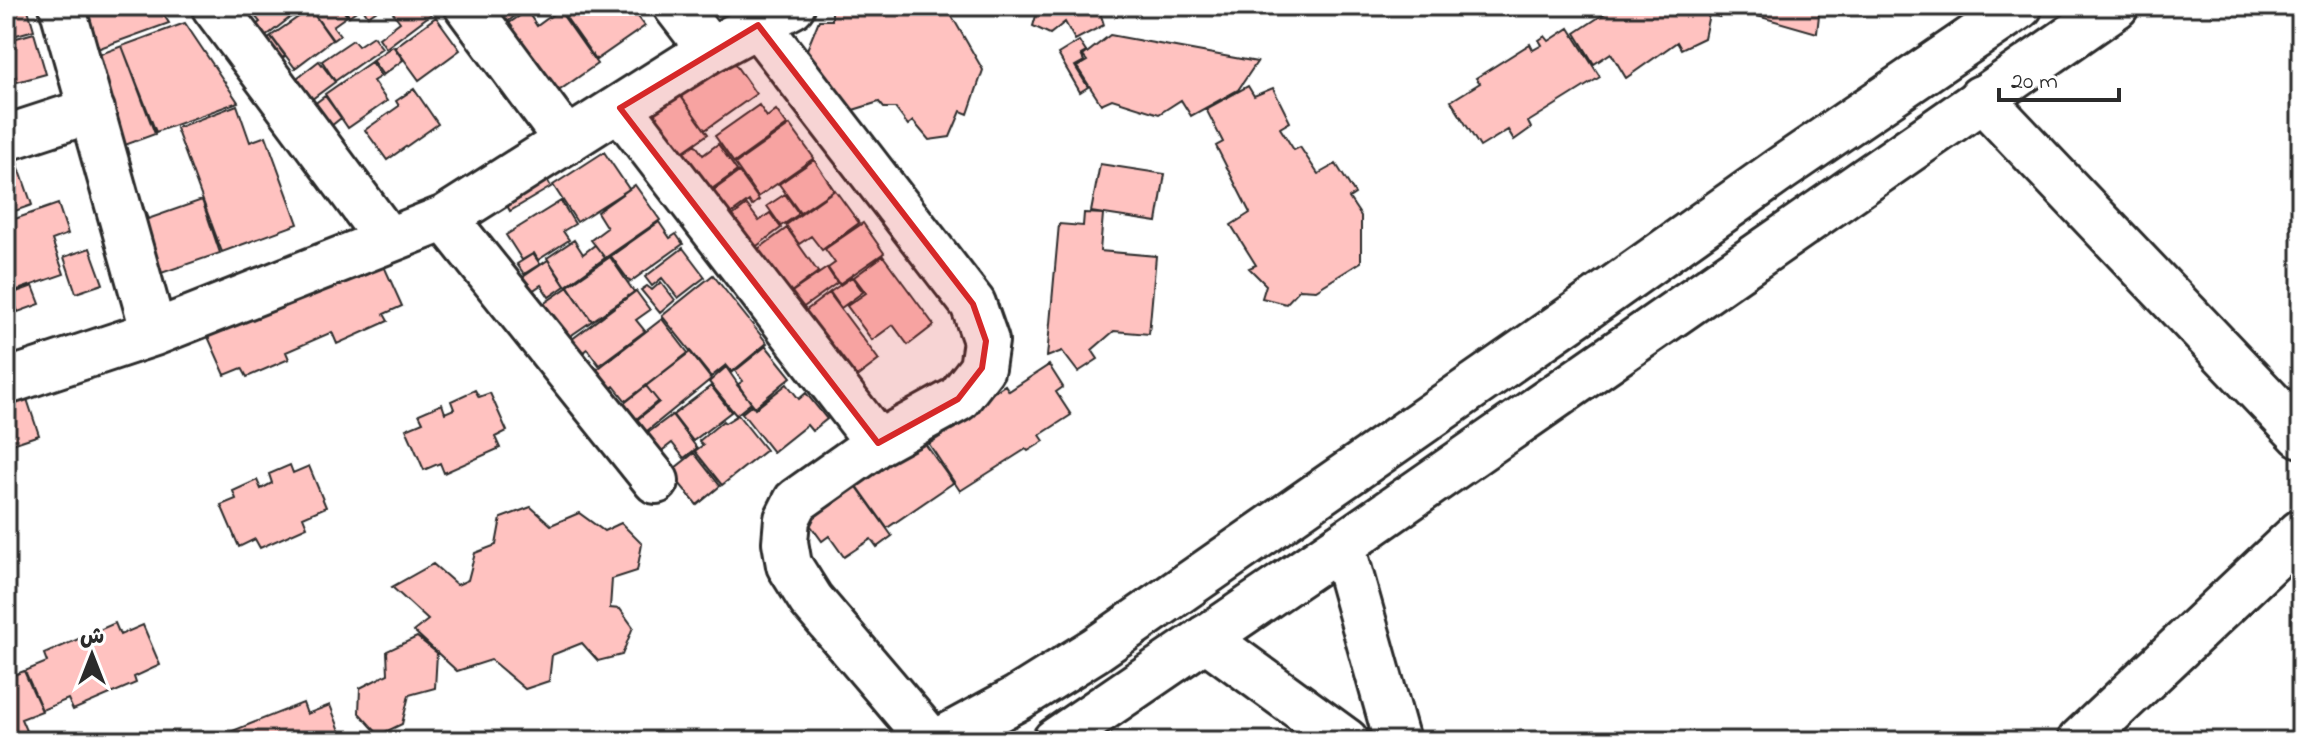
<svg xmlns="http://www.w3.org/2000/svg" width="2307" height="747" font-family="'Indie Flower','Playpen Sans Arabic',sans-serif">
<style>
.building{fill:#ffc2c0;stroke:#2b2b2b;stroke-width:2}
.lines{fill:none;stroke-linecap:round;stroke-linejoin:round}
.minor-casing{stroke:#2b2b2b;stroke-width:50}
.major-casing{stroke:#2b2b2b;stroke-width:50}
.minor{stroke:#fff;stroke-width:44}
.major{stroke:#fff;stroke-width:44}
.marked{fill:#d62828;fill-opacity:0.2;stroke:#d62828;stroke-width:6;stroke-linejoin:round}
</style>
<rect width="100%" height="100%" fill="#fff"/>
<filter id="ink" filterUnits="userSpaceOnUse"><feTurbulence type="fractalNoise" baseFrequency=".0125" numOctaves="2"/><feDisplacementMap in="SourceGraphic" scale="16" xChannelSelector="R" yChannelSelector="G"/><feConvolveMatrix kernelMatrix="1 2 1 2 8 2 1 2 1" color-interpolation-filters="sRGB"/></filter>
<g filter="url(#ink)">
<!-- building -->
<path class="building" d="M6,6H27L34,30L6,38Z
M65,6H158L169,23L78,56Z
M247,6H305L256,44L247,32L260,22Z
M340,6L347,16L333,26L340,35L333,40L309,7Z
M342,6H383L368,16L362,7L349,16Z
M396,6H436L438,9L386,48L379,38L400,22L391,10Z
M471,6H523L525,8L492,34Z
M558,6H630L645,26L596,60Z
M852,6L855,12L879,10L880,6H946L983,70L968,114L961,111L950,137L929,140L913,121L908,125L895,108H884L879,102L853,110L806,52L819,20H832V7Z
M1039,6H1107L1100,12L1104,25L1075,40L1065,22L1050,34L1033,26Z
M1616,6H1723L1720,17L1709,14L1704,38L1681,49L1677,42L1626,78L1611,53L1594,64L1575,33Z
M1741,6H1820L1817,33L1740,11Z
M310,9L332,40L295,68L271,36Z
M559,10L597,64L547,99L499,30L527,11L537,26Z
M436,17L460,50L419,80L395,47Z
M185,23L238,102L156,132L122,46Z
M1569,28L1600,77L1528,122L1531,128L1514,140L1508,130L1480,147L1451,101L1480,83L1476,78L1530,44L1533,50L1542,45L1539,40L1545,36L1549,41Z
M34,33L46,74L17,82L6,41Z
M1110,35L1257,62L1238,90L1191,116L1181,100L1159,114L1112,99L1101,104L1077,67L1087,61L1083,56Z
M373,36L382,48L335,81L322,61L353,40L358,46Z
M715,36L756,94L705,130L664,72Z
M271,37L285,56L270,67L256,48Z
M1079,41L1086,52L1081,55L1084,61L1075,66L1088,87L1080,92L1058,54Z
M122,46L155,134L106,152L74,64Z
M393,46L403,60L383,75L372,60Z
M319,61L335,82L308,102L293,81Z
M371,62L381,76L373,81L387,101L348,128L325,94Z
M669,80L708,134L662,166L624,112Z
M1248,86L1254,96L1273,88L1290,122L1280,128L1294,150L1300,147L1318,174L1336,164L1355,194L1349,198L1361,216V262L1316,290L1300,289L1286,304L1262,298L1266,285L1249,268L1256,265L1231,225L1250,213L1216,146L1223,142L1206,109Z
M414,89L438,124L387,160L365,130L399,106L396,101Z
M325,96L341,118L326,130L309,108Z
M237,105L250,142L266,136L298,224L222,252L176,128Z
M759,105L767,117L776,110L787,125L734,163L715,136Z
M790,125L814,158L758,197L735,164Z
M695,144L703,155L718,144L737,171L685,208L658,170Z
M11,145L32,205L6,214V147Z
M604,152L629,189L577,222L553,185Z
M534,156L551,187L510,211L504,200Z
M814,160L834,190L800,213L779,184Z
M1100,164L1165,174L1157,222L1091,212Z
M739,172L759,200L752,206L749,201L710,229L693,205Z
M635,185L660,220L605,258L591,240L607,228L597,212Z
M835,190L859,223L822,250L811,236L799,244L786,225Z
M138,193L148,219L202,200L220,253L138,281L111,202Z
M785,194L799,214L781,226L767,206Z
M561,201L575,224L563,231L569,240L538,260L534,253L522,260L506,235Z
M58,204L68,234L52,240L64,274L6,294V222Z
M747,205L759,221L770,213L781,228L734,263L711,232Z
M1084,213L1103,214L1100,251L1156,256L1149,334L1114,331L1092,350L1098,359L1078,372L1062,351L1047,357L1059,224L1083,226Z
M659,222L670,238L676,234L683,244L630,282L611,256Z
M863,223L884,253L839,284L828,268L835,263L825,249Z
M787,228L818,272L768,309L736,265Z
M574,240L583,254L595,245L605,258L566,286L547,258Z
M90,248L103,284L76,293L64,257Z
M683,248L705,277L678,298L662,278L652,286L645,277Z
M533,254L540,264L524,274L517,264Z
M883,256L934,325L908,345L893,325L872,340L847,306L866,293L854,277Z
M610,257L634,292L592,321L568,286Z
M548,260L565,286L549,297L541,285L532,291L523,277Z
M367,263L372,272L384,266L402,306L384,314L388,321L337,344L332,332L286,352L289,359L247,377L242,368L225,375L205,330L247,311L250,319L261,315L256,306L281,294L285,305L313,292L336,274L341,284L347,281L344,274Z
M827,268L837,283L794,314L783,298Z
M713,275L767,343L732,372L726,365L711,377L662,316Z
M852,277L863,292L841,308L830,292Z
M661,282L675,300L660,313L641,290L647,286L652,290Z
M33,286L40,304L18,312L11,294Z
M568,287L592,321L554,347L530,313Z
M636,291L650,310L636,320L645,331L599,365L587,349L573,360L563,346Z
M829,293L879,360L834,394L784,327Z
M10,294L15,309L6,312V296Z
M662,319L688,353L626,401L614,386L600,396L586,378Z
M766,346L791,377L755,407L737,385L743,381L735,371Z
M690,352L711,379L642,435L633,423L659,402L646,386Z
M1049,365L1063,387L1056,392L1071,415L1040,435L1044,441L1028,451L1026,449L960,491L929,444L943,435L941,431L949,426L951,429L956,425L953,419L1005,385L1009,391Z
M726,367L751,403L736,415L709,382Z
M787,384L799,399L806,393L827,419L812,431L807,425L773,452L742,413L752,405L755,409Z
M646,386L658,401L634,421L622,405Z
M711,386L731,412L693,441L673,415Z
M23,387L39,435L6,446V393Z
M475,390L479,397L490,393L507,431L495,437L500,448L444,473L440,463L424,470L406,429L423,422L419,414L442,404L445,413L454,409L451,401Z
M672,415L697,448L684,458L672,443L655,456L641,438Z
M738,415L766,450L722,485L695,451L703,445L699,441L723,421L725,423Z
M916,431L953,483L887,528L850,476Z
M694,453L720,486L697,505L670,472Z
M290,465L293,473L309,466L326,507L303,517L307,527L260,548L255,539L239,547L221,505L236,499L233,491L257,480L261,489L272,483L269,474Z
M852,480L892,536L877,547L871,539L844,557L829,536L822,541L803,515Z
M531,507L551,525L579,513L604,531L621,523L642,544L637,571L612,579L610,608L620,609L633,627L622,655L598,661L582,643L552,655L549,681L525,689L491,660L457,671L414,631L428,620L392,587L433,564L457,585L468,580L475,553L496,545L501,518Z
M115,623L120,635L143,625L160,665L134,677L136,683L73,710L68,699L42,710L25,671L47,662L44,654Z
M417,637L437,653L435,688L409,695L402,724L379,735L359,713L360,688L388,674L387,651Z
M6,670L9,677L24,671L42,711L21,719L27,733L11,741L6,739Z
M303,703L307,714L330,705L344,741H234L230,732Z"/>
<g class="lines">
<defs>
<path id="minor" d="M62,6L154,333
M214,6L388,240
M467,6L567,141
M676,6L710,50
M758,25L973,304L986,341L982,368L958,399L878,443L796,501L787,519L785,542L789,565L811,600L931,741
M1981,98L2301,435
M620,108L878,443
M6,138L92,110
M445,218L656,481
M6,382L154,333L445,218L710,50L792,6
M1342,545L1397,741
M1205,638L1346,741
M2080,741L2301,532"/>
<path id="major" d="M939,741L1018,698L1095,650L1580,312L1781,169L2020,6
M1055,741L1342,545L2116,6"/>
</defs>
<!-- minor casing -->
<use href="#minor" class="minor-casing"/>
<!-- major casing -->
<use href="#major" class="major-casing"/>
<!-- minor -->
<use href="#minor" class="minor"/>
<!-- major -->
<use href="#major" class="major"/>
</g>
</g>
<!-- marked area -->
<path class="marked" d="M758,25L973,304L986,341L982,368L958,399L878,443L620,108Z"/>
<!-- margin -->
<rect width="2307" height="747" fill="none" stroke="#fff" stroke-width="32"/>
<rect x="16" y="16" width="2275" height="715" fill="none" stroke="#2b2b2b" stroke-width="3" filter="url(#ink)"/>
<!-- north arrow -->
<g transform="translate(92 655)" stroke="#ffffff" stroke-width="6" paint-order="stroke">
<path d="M0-6L14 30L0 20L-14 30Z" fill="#2b2b2b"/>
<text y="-12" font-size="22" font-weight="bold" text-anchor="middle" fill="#2b2b2b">ش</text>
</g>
<!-- scale -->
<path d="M1999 88v12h120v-12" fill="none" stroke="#2b2b2b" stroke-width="4"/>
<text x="2011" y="88" font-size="24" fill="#2b2b2b" stroke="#ffffff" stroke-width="6" paint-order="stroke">20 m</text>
</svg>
